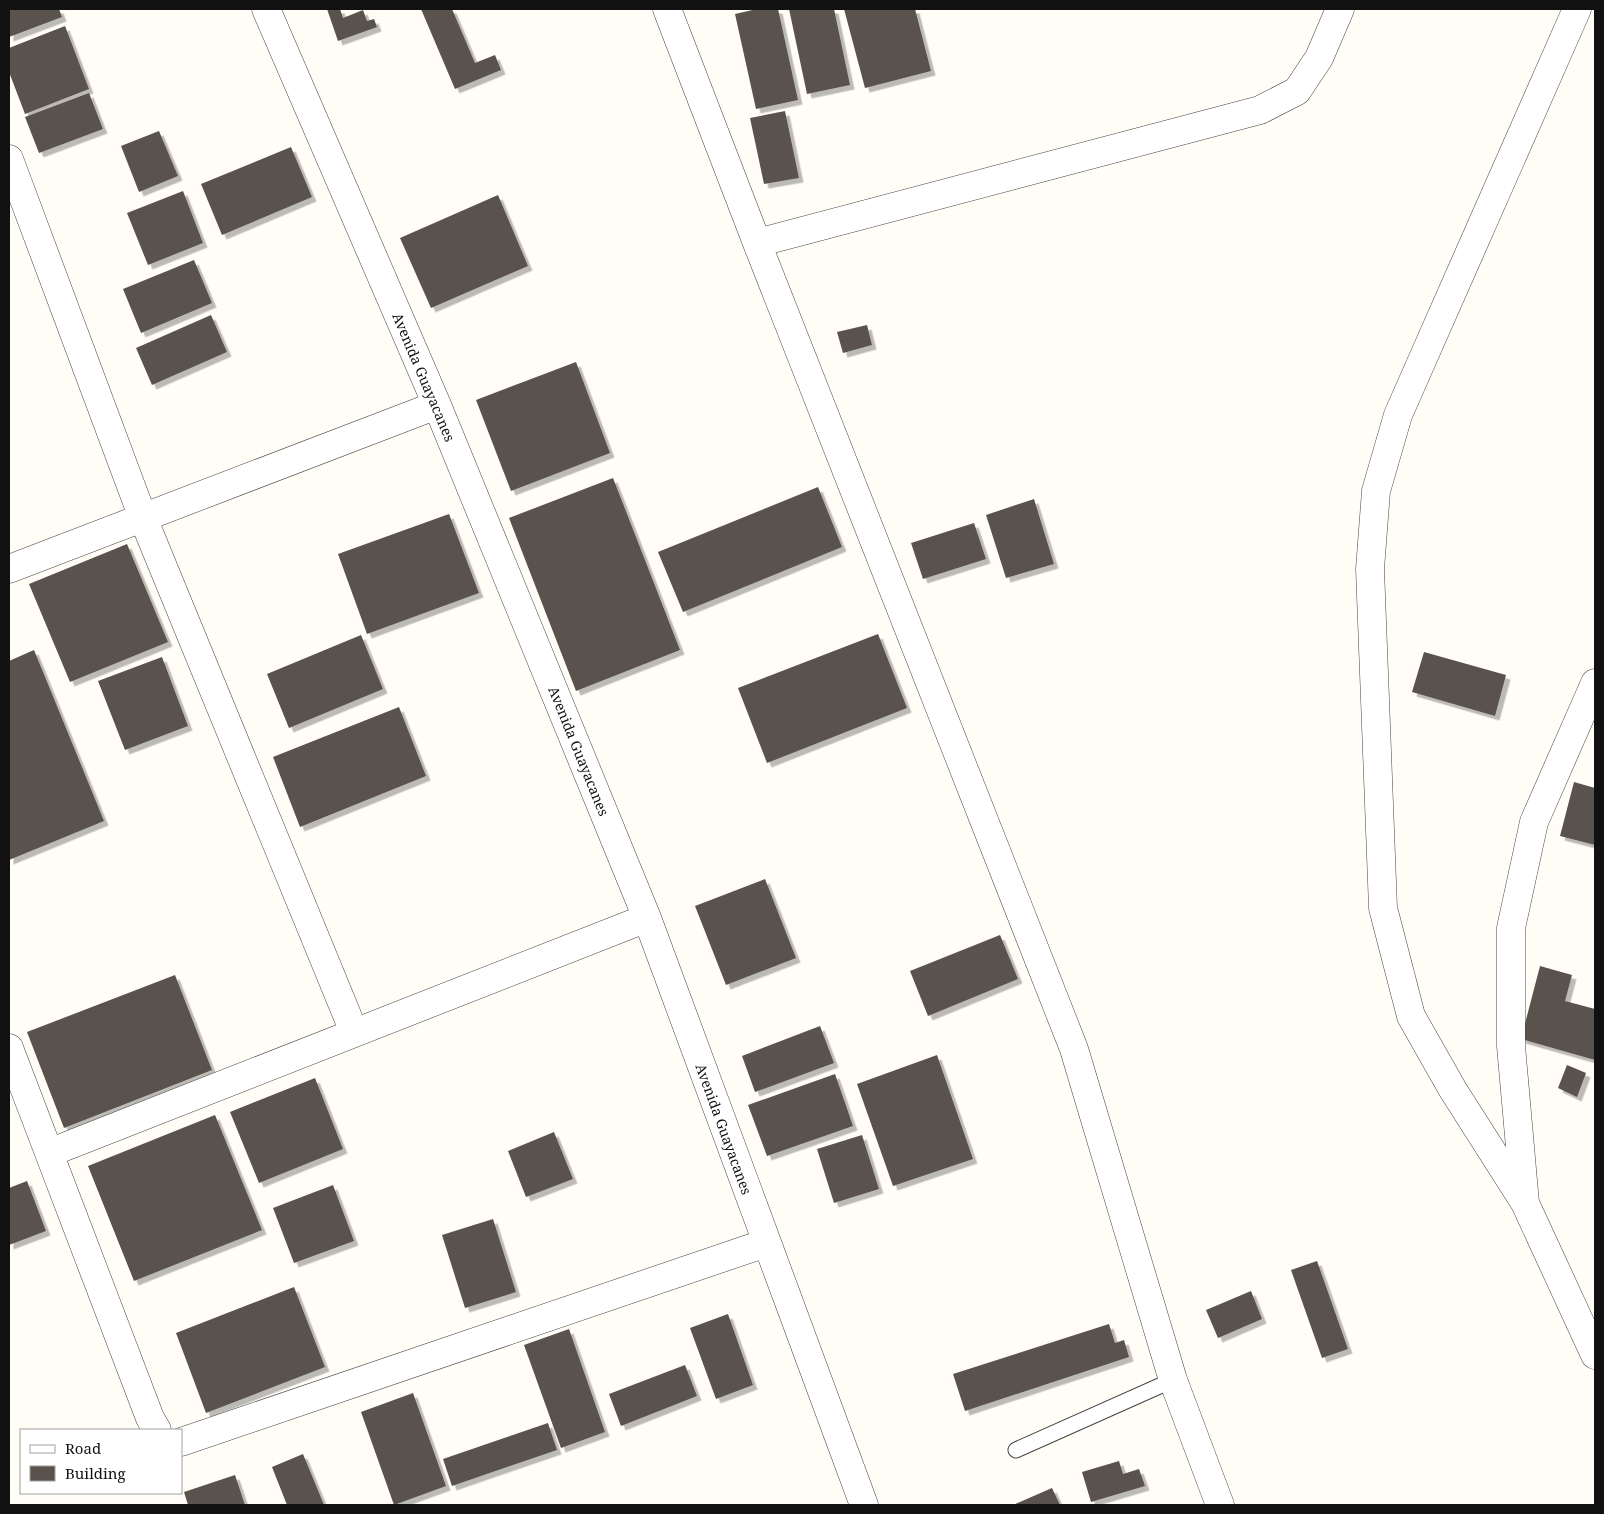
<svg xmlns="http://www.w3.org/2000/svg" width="1604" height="1514" font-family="'Noto Serif',serif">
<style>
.building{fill:#5a524d;filter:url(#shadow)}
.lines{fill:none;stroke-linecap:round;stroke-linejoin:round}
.service-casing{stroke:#444;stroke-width:17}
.minor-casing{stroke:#444;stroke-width:29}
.service{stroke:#fff;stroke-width:15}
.minor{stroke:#fff;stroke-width:28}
.labels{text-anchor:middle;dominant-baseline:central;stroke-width:5;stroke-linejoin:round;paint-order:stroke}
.street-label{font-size:14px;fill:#111;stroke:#fff}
</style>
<defs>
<filter id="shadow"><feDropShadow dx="4.5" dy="4.5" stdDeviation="0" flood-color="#0004"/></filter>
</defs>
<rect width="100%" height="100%" fill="#fffdf5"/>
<!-- building -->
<path class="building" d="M9,9H59L62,17L9,37Z
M327,9H340L343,18L363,10L367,21L374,19L377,27L338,41Z
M421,9H452L475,63L495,55L501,70L455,89Z
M757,9H778L798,100L756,109L735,14Z
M789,9H834L850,85L807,94Z
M844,9H915L931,71L865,88Z
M65,26L89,89L25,114L9,72V48Z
M89,93L103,129L39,153L25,117Z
M785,111L799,178L764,184L750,118Z
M159,131L178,176L139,192L121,146Z
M291,147L312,197L222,235L201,184Z
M183,191L203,243L148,265L127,213Z
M498,195L528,266L431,308L400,238Z
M194,260L212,303L141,333L123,289Z
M211,315L227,352L152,385L136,348Z
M867,325L872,345L843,353L837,332Z
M576,362L610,453L511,491L476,400Z
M613,478L680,650L576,691L509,518Z
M818,487L842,547L683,612L658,552Z
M1034,499L1054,564L1006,578L986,515Z
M449,514L479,593L367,634L338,554Z
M974,523L986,559L923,579L911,543Z
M127,544L168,642L70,682L29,584Z
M878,634L907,708L767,763L738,688Z
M361,635L383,689L289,728L267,674Z
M34,650L104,821L9,860V661Z
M1424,652L1506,675L1495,716L1412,692Z
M162,657L188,726L125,750L98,681Z
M399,707L426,776L300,827L273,757Z
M1574,782L1595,788V845L1560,836Z
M765,879L796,958L726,985L695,906Z
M1000,935L1018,979L928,1016L910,971Z
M1540,966L1572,975L1565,1001L1595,1009V1060L1521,1039Z
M175,975L212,1070L64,1128L27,1032Z
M820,1026L834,1063L755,1092L742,1056Z
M937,1055L973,1159L893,1186L857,1084Z
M1567,1065L1586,1073L1577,1097L1558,1088Z
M835,1074L853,1126L767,1156L748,1105Z
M315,1078L343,1149L259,1183L230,1112Z
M215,1115L262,1230L134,1281L88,1166Z
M554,1132L573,1179L526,1197L508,1151Z
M862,1135L879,1189L834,1203L817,1149Z
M27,1181L46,1231L9,1245V1188Z
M333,1185L354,1241L294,1263L273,1208Z
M493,1219L516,1292L465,1308L442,1235Z
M1317,1261L1348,1349L1322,1358L1291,1270Z
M294,1287L325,1367L206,1413L176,1333Z
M1251,1291L1262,1319L1218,1338L1206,1310Z
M728,1314L753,1385L716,1399L690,1328Z
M1109,1324L1115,1343L1124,1340L1129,1357L965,1411L953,1374Z
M569,1329L605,1432L561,1448L524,1345Z
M685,1365L697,1396L621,1426L609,1394Z
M413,1393L446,1486L394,1505L361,1412Z
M548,1423L557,1450L452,1486L443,1459Z
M303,1454L324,1505H287L272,1467Z
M1119,1461L1123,1474L1139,1469L1145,1486L1091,1502L1082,1472Z
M235,1475L245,1505H188L184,1492Z
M1052,1488L1060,1505H1013Z"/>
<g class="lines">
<defs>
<path id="service" d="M1016,1450L1173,1380"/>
<path id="minor" d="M266,9L437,405L647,918L864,1505
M667,9L757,243L1074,1049L1173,1380L1220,1505
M9,159L143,518L354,1032
M757,243L1260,110L1297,91L1319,58L1340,9
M9,569L437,405
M1595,683L1534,822L1511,928V1046L1525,1203L1595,1355
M9,1048L150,1418L157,1430
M49,1153L647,918
M1525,1203L1453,1090L1411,1016L1383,908L1370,569L1376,491L1398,415L1577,9
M181,1442L766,1243"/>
</defs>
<!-- service casing -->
<use href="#service" class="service-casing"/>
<!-- minor casing -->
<use href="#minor" class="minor-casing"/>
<!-- service -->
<use href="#service" class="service"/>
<!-- minor -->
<use href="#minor" class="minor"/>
</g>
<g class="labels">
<!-- street labels -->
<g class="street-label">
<text transform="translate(424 377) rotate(67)">Avenida Guayacanes</text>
<text transform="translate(579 751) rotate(68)">Avenida Guayacanes</text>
<text transform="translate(724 1129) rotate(70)">Avenida Guayacanes</text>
</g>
</g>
<!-- border -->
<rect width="1604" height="1514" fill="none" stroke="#111111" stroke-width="20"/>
<!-- legend -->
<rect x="20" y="1429" width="162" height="65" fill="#ffffff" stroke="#a0a0a0"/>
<rect x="30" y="1445" width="25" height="8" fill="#ffffff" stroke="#a0a0a0"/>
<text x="65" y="1454" font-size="15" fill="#111111">Road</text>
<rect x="30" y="1466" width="25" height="15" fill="#5a524d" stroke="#a0a0a0"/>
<text x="65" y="1479" font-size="15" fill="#111111">Building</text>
</svg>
